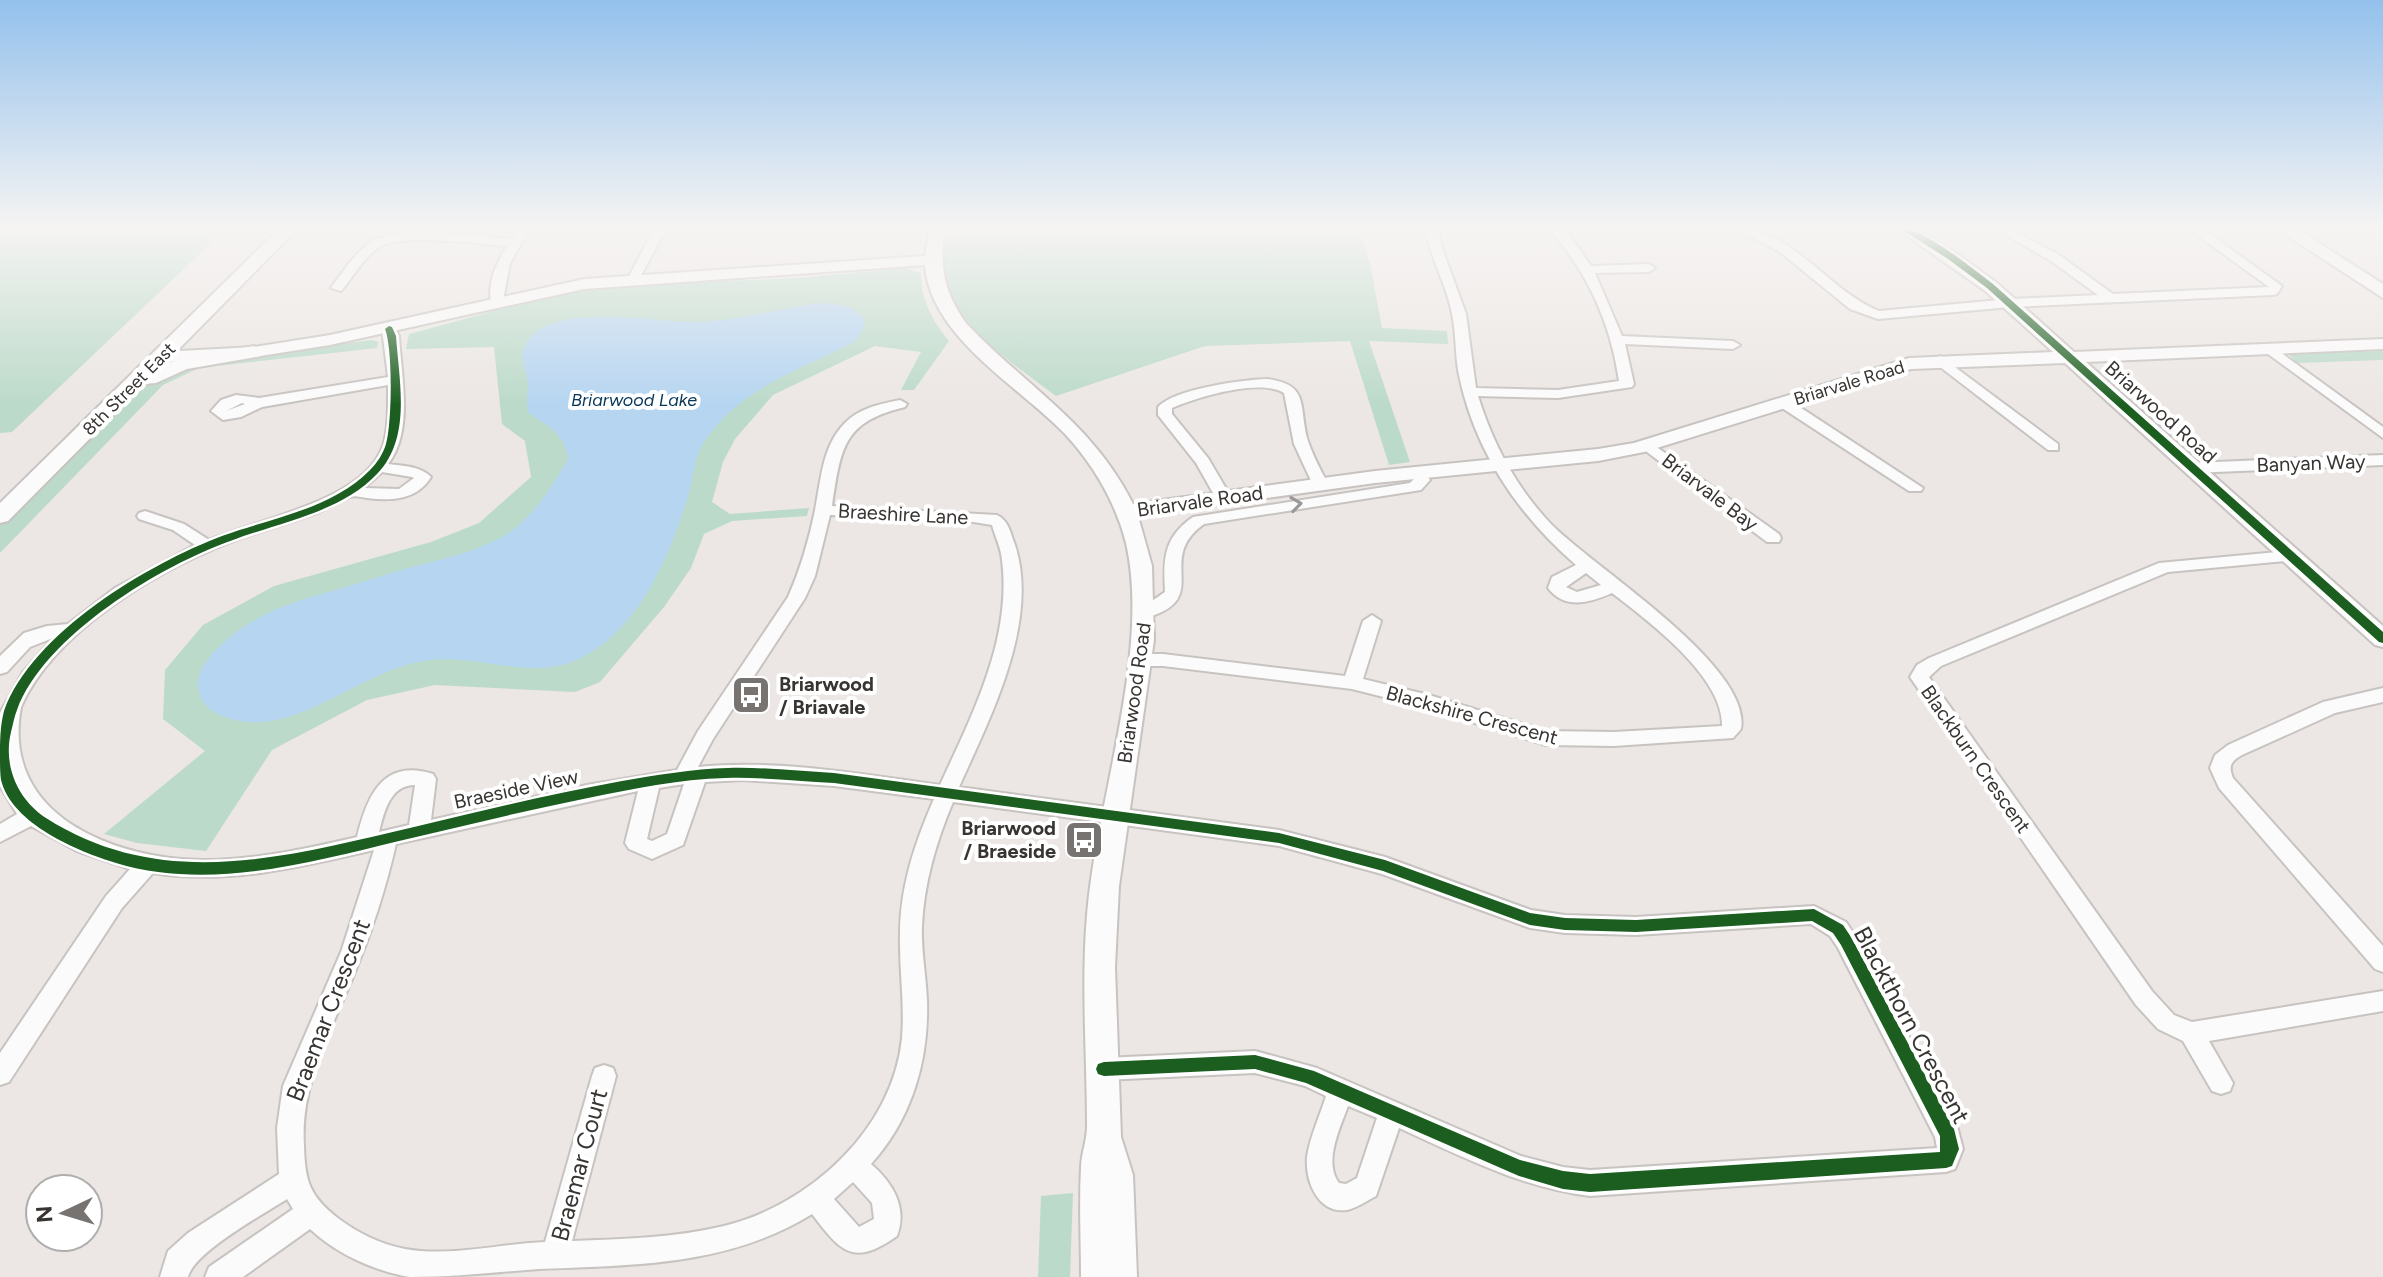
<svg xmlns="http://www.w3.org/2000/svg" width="2383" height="1277" font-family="Figtree,sans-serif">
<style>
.green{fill:#bbdac9}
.water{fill:#b5d5f1}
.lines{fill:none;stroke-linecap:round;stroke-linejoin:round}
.minor-casing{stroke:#c7c3c0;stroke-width:4}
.tertiary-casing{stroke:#c7c3c0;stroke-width:4}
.secondary-casing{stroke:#c7c3c0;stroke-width:4}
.minor{fill:#fcfbfb;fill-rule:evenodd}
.tertiary{fill:#fcfbfb;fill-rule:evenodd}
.secondary{fill:#fcfbfb;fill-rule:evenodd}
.cycleway-casing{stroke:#fff;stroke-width:5}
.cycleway{fill:#1b5e20;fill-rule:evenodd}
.oneway{stroke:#9a9896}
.labels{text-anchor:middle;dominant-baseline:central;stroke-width:8;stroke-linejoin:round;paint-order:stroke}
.far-street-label{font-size:18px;fill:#373432;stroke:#fff}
.far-water-label{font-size:18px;font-style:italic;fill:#083759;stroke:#fff}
.street-label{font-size:20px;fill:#373432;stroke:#fff}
.poi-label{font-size:20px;font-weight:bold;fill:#373432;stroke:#fff;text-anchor:start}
.near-street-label{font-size:24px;fill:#373432;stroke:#fff}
</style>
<rect width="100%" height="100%" fill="#ece7e4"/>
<!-- green -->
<path class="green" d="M0,227H228L12,432L0,433Z
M948,227H1357L1370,263L1382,328L1447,331L1448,344L1369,341L1410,462L1389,465L1350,341L1205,346L1056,396C1019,368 953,326 945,277C942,260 946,244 948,227Z
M905,268L921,273C920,298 933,322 949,341L914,390H901L921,352L875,346L773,395L735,439L723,462L712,502L730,514L809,508L807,516L732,521L704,534L691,568L664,607L600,682L575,692L435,685L367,700L272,750L206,851L137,843L104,834L205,751L163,719L165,670L203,625L274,586L431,542L479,523L531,477L525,441L502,424L494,347L406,349L409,334L530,301L608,286L798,278Z
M373,340L378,342L377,348L199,368L163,385L0,553V523L151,380L201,361Z
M2383,351V360L2297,363L2288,353Z
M1073,1193L1070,1277H1038L1041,1196Z"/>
<!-- water -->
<path class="water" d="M811,304C832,303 852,302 865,321L862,331L854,342C799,371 738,388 703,444C693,461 693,481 687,500C669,556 643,620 590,653C537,687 480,651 423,661C354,673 289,745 220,715C208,710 198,699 198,685C197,671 210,655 220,646C257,610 301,600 349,586C370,580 391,572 412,567C446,558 482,551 511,531C535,514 554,484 568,459C565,434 549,427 529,413C526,402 528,394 528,383C527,370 519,360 524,348C542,299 657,323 696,322C735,321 773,311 811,304Z"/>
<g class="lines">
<defs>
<path id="minor" d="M519,227H531L510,263L502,306H492C486,285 496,264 507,246C478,244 403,233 379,247C364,257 353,277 341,291L331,288C342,273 356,251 373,241C406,224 474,236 511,239Z
M655,227H667L638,281H630L628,278Z
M1426,227H1438L1442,248L1466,314L1476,388L1558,390L1619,381C1611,324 1587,270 1547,227H1560L1570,236L1591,266L1649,264L1655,268L1649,272L1595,273L1622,336L1733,341L1740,345L1733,349L1625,344L1634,384L1632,387L1558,398L1478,396C1493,444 1516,487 1550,523C1591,566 1753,666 1741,729L1733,738L1614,746L1546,745L1427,708L1352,689L1163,666H1141L1132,660L1141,654H1163L1345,676L1363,621L1372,615L1381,621L1363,679L1429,695L1546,731L1614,732L1722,726C1724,677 1647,620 1612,593C1589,603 1565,610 1548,588L1552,577L1576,565C1516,513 1473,448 1458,370C1455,350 1456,329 1451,309C1445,281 1429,256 1426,227ZM1586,573L1601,585L1577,592L1566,587Z
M1732,227C1792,227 1828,291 1879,311L2010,299L2098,295L2051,261L1992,227H2007L2059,255L2113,294L2269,287L2186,227H2200L2282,286L2277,294L2273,295L2010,307L1878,319L1850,309L1780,252Z
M2143,227H2172C2165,232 2150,232 2143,227Z
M389,325L394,326L399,336C401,375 414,431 388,464C403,466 420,466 431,477C417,500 392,501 367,498C360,497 355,495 349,497C338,502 328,508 317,513C288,524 259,531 231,542C156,571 54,632 21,707C0,819 120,859 201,860C254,860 306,849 357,837C367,796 383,758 433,774L436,779L431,820L587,785L677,770L698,731L788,597C800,570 809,540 815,510C821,480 822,447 844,424C859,408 880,404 900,400L907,404L905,407C843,422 841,447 832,506L997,515C1009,521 1010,532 1015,545C1040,621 990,718 959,787L1279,830L1385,857L1531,910L1565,915L1636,917L1814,906L1846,922L1854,934L1957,1126L1963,1149L1955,1169L1946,1172L1590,1196C1522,1188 1461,1156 1399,1128L1376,1196C1368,1200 1357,1208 1347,1210C1318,1214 1305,1181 1307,1157C1310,1136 1320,1116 1326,1096L1305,1086L1255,1073L1104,1080L1095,1077L1092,1069L1095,1061L1104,1058L1255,1051L1317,1068L1521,1156L1563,1167L1590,1170L1937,1148L1935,1137L1838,948L1830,936L1811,924L1636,935L1565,933L1530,928L1382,874L1279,846L953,802C936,842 924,883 922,926C921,951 926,975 927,1000C929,1060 912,1119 871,1164C892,1182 908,1207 897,1236C853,1267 841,1252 812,1214C728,1266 635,1265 539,1269C496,1272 454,1277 410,1277C374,1271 337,1254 310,1229L243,1277H205L209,1267L293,1209L287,1199C264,1214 194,1252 188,1277H160L168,1251L188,1233L279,1174L277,1128L283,1086L341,952L374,850C302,867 226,885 153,873L122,908L9,1082L0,1085V1053L106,896L130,869L77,851L31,826L0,842V824L17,814L0,786V713L23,672L53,638L30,647L7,672L0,674V656L24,633L47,626L68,624L115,588L195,545L173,530L139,519L137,516L139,513L145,511L184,524L209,540C257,519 364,502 383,446C389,427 388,405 388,385L262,407L241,417L223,420L211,411L221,400L236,395L259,398L388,377L382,329ZM242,403L245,404L226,411ZM382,472L412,477L414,478L399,489L364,488ZM830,515L967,521L992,525C995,536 1001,548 1002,560C1012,639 972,715 940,785C861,774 778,759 698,767L713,739L805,598L815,576ZM743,780L834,786L934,799C915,842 900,887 900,934C899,969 905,1003 902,1038C893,1129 810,1205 724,1226C674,1238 623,1239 572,1241L616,1076L613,1068L604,1065L595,1068L592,1076L545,1242C499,1244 450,1257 405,1249C380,1244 358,1233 339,1219C309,1196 305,1181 304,1146C300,1081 332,1030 355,972C372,931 386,888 396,844L638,791L625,843L629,849L652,859L683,845L705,782ZM684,784L667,834L652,841L647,839L659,788ZM415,785L409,825L379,832C384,812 390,785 415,785ZM1348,1106L1377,1118L1357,1178L1346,1184L1339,1183C1323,1162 1340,1128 1348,1106ZM853,1182L872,1203L874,1219L859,1227L834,1199Z
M2269,344L2383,427V438L2264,351L2262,348Z
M1940,356L2058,444V450H2048L1935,363L1933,360Z
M1267,379C1309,384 1299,405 1307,438C1312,454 1320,469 1328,484L1326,487H1314L1294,444L1284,393C1260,378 1197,397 1172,408V414L1208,458L1231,497L1223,502L1217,500L1196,463L1158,415V407C1174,389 1241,380 1267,379Z
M1784,399L1789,400L1923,488L1921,491H1909L1779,406V400Z
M1648,441L1779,534L1781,538L1779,542H1767L1643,449L1640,446Z
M2383,455V465L2192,473L2184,468L2192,463Z
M1418,468L1423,470L1430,480L1421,490L1204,524C1153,560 1215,599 1145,618L1136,612L1165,592C1163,558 1164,537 1193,517L1410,483L1414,479L1410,473Z
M2289,551L2295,552L2297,556L2295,560L2168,572L1941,666L1929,677L2152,991L2174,1015L2192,1022L2383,991V1011L2209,1041L2233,1083L2230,1091L2221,1094L2212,1091L2183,1041L2158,1029L2136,1005L1910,677L1917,665L1929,658L2159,563Z
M2383,688V702L2335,713L2242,755C2231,761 2228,766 2233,778L2383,946V972L2375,969L2219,788L2210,768L2215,755L2228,745L2323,702Z"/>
<path id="tertiary" d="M930,227H946C938,265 944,292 966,323C1025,386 1092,422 1133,504L1375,471L1598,449L1634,443L1909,358L2053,352L1984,290L1894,227H1914L1957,254L1996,282L2074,352L2383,339V349L2086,362L2383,626V647L2375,645L2065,363L1911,369L1644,452L1598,461L1375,483L1138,516L1152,566L1154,640L1119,886L1115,967L1121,1137L1133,1175L1137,1277H1081C1081,1241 1079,1204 1081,1168C1081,1154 1087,1141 1087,1126C1087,1056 1081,985 1087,915C1096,801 1151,653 1126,543C1116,503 1093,464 1065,434C1019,386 930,337 925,265L584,289L330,345L254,357L161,362L152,357L161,352L254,347L330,335L584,279L925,256Z"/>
<path id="secondary" d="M281,227H299L163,365L182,358L254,346L264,352L261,356L187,369L156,383L144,384L8,521L0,523V503Z
M2274,227H2294L2383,284V298Z"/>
</defs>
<!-- minor casing -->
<use href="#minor" class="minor-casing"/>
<!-- tertiary casing -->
<use href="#tertiary" class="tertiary-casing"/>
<!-- secondary casing -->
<use href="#secondary" class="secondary-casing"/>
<!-- minor -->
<use href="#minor" class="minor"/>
<!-- tertiary -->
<use href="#tertiary" class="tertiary"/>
<!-- secondary -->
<use href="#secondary" class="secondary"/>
<defs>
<path id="cycleway" d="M1898,227C1922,227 1973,269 1993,284L2383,632V643L2379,642L1987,288L1948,259Z
M389,326L392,327L396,336C399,381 412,438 377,474C341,512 281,522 233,540C161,565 44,636 17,710C14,717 13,725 11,732C3,765 17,799 46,818C164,893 288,856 414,827C483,810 552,794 622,781C657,775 692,769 728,768C763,767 799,771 834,773L1279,833L1385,860L1530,913L1565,918L1636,920L1814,909L1843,925L1851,937L1954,1129L1959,1149L1952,1166L1946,1168L1590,1192L1563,1189L1519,1176L1306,1083L1255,1069L1104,1076L1098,1074L1096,1069L1098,1064L1104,1062L1255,1055L1314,1071L1520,1160L1563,1171L1590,1174L1940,1152V1136L1841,945L1833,933L1812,921L1636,932L1565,930L1530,925L1383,871L1279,843L834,783C798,781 762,777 726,778C679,779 633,789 588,798C524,811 462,826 399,841C308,863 209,891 116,863C77,851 12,824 1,780C0,773 0,764 0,757C0,742 0,726 4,711C32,633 148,564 222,536C271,518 332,509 370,470C377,463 383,454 386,444C392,423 393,349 385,329Z"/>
</defs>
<!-- cycleway casing -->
<use href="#cycleway" class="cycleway-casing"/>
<!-- cycleway -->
<use href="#cycleway" class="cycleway"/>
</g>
<!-- one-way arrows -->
<defs><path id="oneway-chevron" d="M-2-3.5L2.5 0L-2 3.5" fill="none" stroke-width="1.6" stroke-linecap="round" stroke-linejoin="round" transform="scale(2)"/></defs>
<use class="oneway" href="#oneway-chevron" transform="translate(1296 504) rotate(-8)"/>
<!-- sky -->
<linearGradient id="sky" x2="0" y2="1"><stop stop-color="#93c1ec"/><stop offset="0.56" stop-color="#f6f4f3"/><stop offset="1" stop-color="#f6f4f3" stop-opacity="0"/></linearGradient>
<rect width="2383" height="406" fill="url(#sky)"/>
<!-- icons -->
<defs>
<symbol id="bus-square" viewBox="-11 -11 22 22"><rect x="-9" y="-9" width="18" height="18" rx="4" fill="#767370" stroke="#fff"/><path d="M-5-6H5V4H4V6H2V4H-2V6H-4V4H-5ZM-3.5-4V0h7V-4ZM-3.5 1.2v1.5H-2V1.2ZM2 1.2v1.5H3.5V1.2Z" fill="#fff"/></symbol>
</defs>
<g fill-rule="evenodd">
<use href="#bus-square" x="729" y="673" width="44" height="44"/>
<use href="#bus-square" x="1062" y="818" width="44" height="44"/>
</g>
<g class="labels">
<!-- far-street labels -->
<g class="far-street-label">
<text transform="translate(1849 383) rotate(-17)">Briarvale Road</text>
<text transform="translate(129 389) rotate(-45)">8th Street East</text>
</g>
<!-- far-water labels -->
<g class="far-water-label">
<text x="634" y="400">Briarwood Lake</text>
</g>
<!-- street labels -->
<g class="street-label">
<text transform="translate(2161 412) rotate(42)">Briarwood Road</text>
<text transform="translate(2311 463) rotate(-2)">Banyan Way</text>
<text transform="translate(1710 492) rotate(37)">Briarvale Bay</text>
<text transform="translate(1200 501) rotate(-8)">Briarvale Road</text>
<text transform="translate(903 514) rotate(3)">Braeshire Lane</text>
<text transform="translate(1134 693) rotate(-82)">Briarwood Road</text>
<text transform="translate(1472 715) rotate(15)">Blackshire Crescent</text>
<text transform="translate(1976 759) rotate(55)">Blackburn Crescent</text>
<text transform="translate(516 789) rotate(-12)">Braeside View</text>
</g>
<!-- poi labels -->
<g class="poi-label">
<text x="779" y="684">Briarwood<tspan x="779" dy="23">/ Briavale</tspan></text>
<text x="1056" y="828" text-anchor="end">Briarwood<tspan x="1056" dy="23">/ Braeside</tspan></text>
</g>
<!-- near-street labels -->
<g class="near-street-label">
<text transform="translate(328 1010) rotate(-69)">Braemar Crescent</text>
<text transform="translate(1912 1025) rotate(62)">Blackthorn Crescent</text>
<text transform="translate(579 1165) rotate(-75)">Braemar Court</text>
</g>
</g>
<!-- north arrow -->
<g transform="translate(64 1213) rotate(266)"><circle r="38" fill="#ffffff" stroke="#afaead" stroke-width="2"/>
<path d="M0-6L14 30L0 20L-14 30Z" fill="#767370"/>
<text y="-12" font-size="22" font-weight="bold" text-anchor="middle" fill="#373432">N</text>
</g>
</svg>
